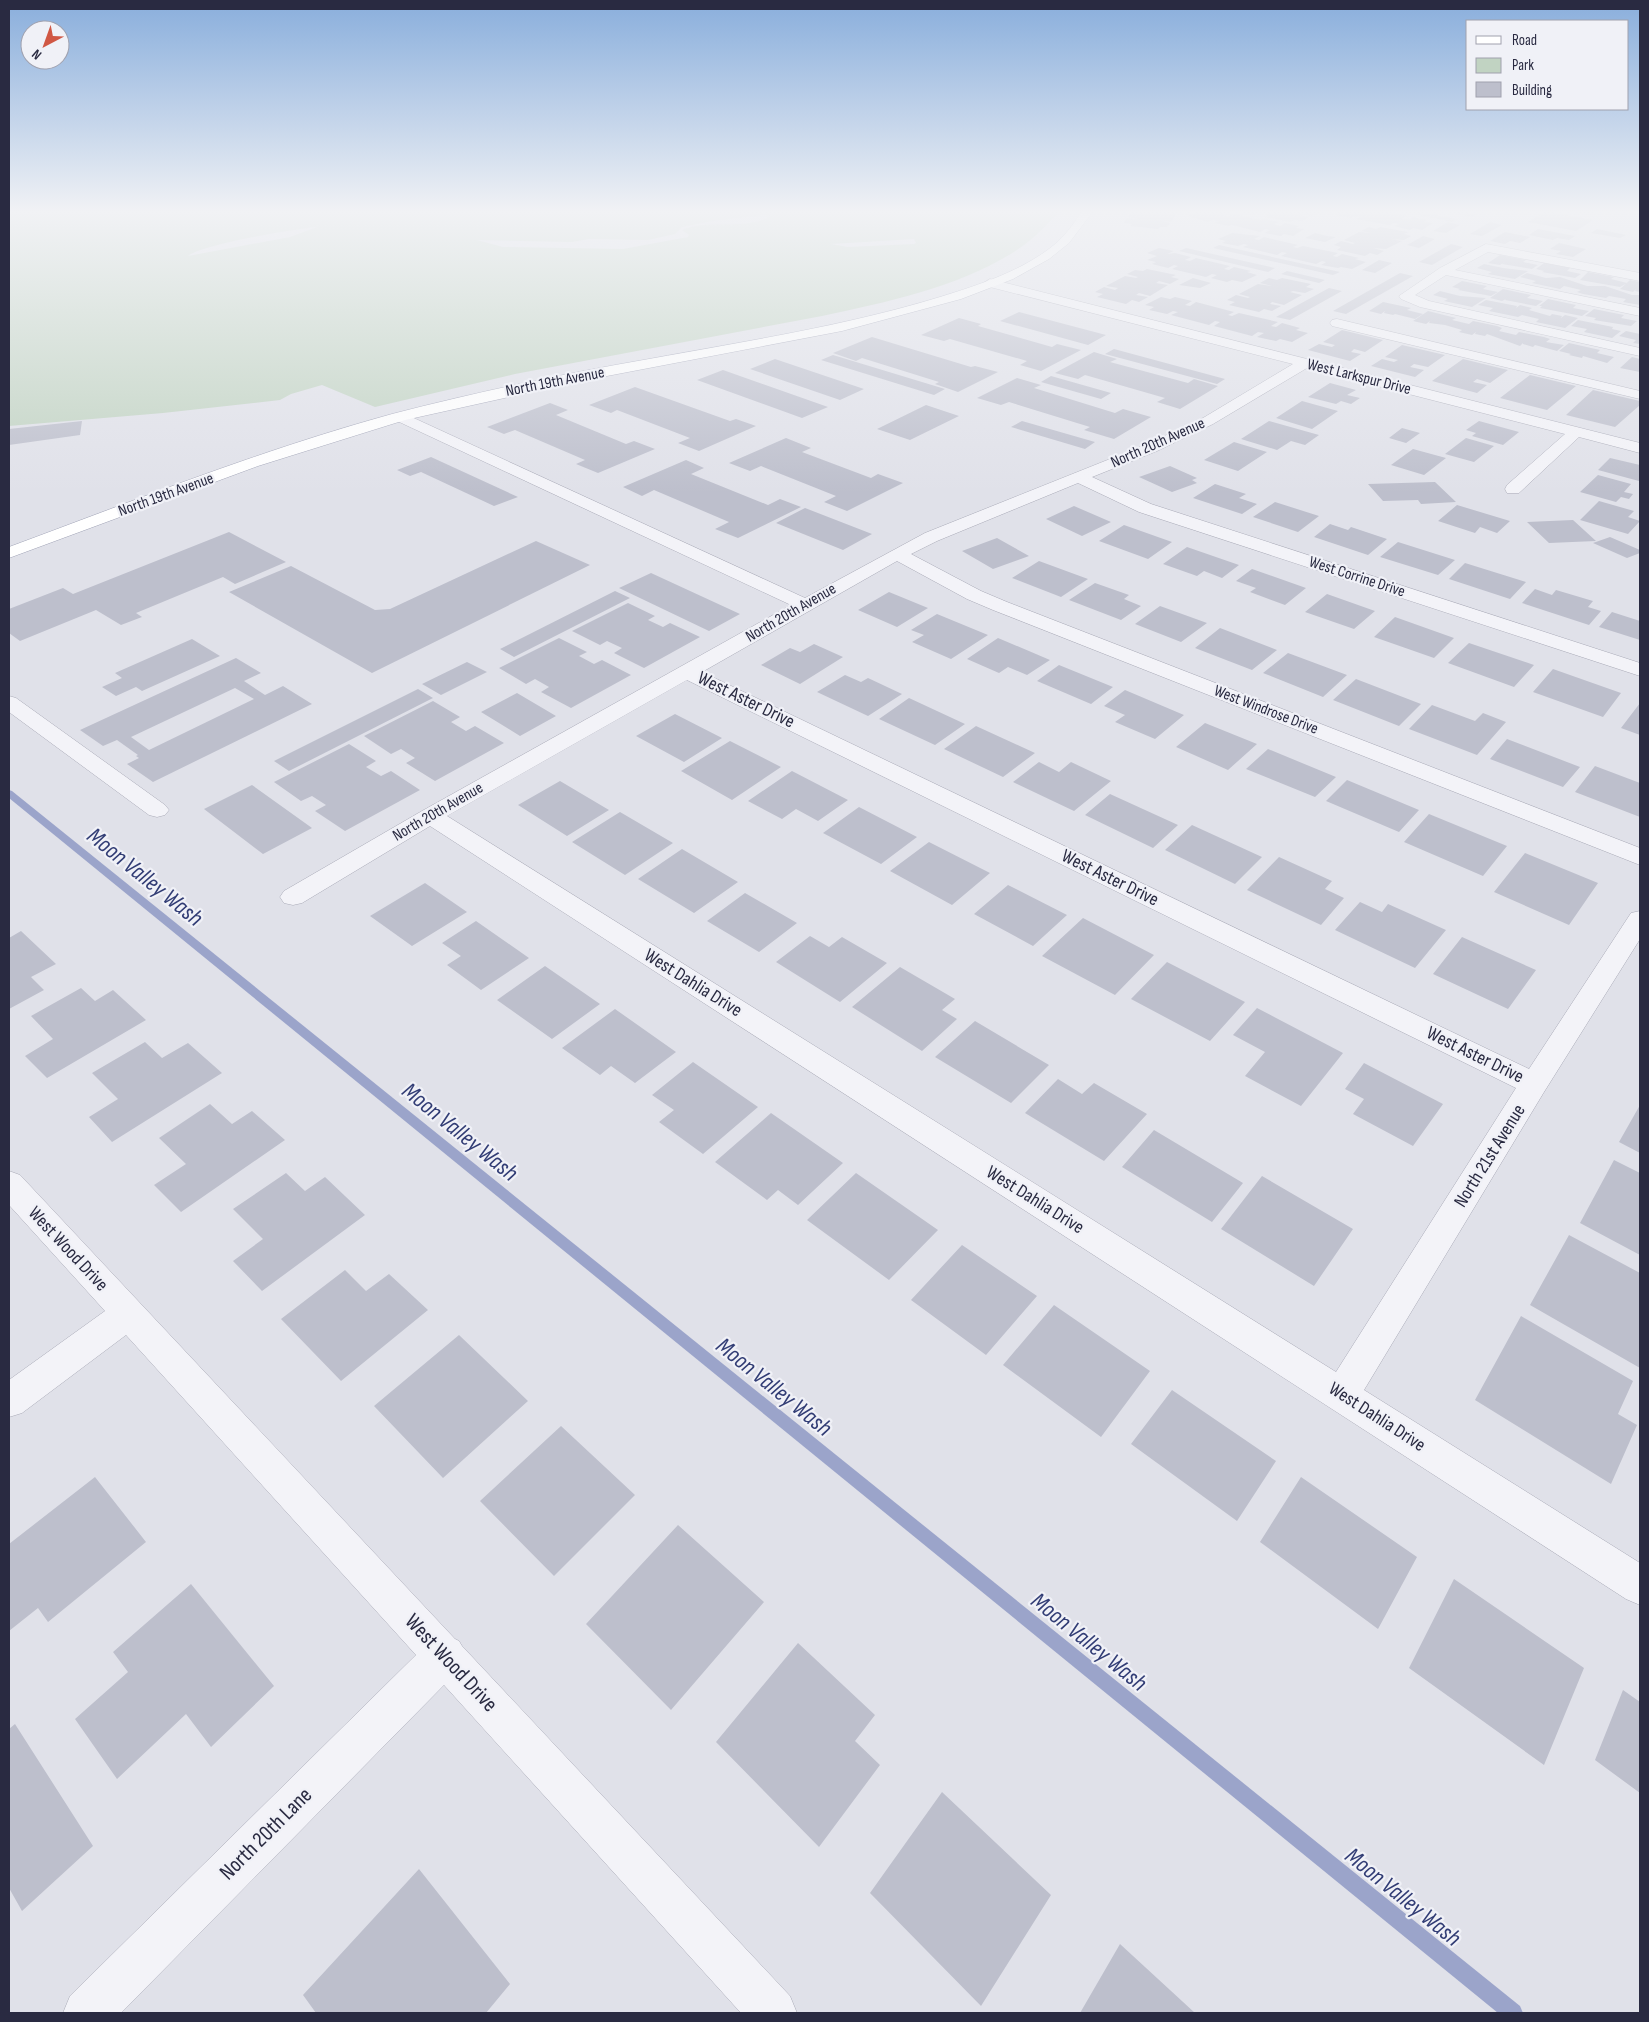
<svg xmlns="http://www.w3.org/2000/svg" width="1649" height="2022" font-family="'Sofia Sans Condensed',sans-serif">
<style>
.green{fill:#c1d3c2;fill-rule:evenodd}
.lines{fill:none;stroke-linecap:round;stroke-linejoin:round}
.stream{fill:#9ba4ca;fill-rule:evenodd}
.building{fill:#bdbfcc;fill-rule:evenodd}
.minor-casing{stroke:#a9aab7;stroke-width:1}
.major-casing{stroke:#9fa2b5;stroke-width:1}
.minor{fill:#f3f3f8;fill-rule:evenodd}
.major{fill:#fff;fill-rule:evenodd}
.labels{text-anchor:middle;dominant-baseline:central;stroke-width:4.5;stroke-linejoin:round;paint-order:stroke}
.far-street-label{font-size:16px;fill:#292a41;stroke:#f0f1f7}
.street-label{font-size:19px;fill:#292a41;stroke:#f0f1f7}
.near-street-label{font-size:22px;fill:#292a41;stroke:#f0f1f7}
.near-water-label{font-size:24px;font-style:italic;fill:#323d75;stroke:#f0f1f7}
</style>
<rect width="100%" height="100%" fill="#e0e1e9"/>
<!-- green -->
<path class="green" d="M9,210H1061C1049,222 1038,235 1024,245C969,285 888,302 822,316L515,374L375,407L322,385L291,394L280,400L163,413L9,426ZM764,215L771,216C746,231 707,218 682,230L689,235L688,237L623,249L503,247L477,240L572,242L589,239L648,240L675,234L682,227L712,221ZM317,227L290,237L188,256C203,244 294,229 317,227ZM914,239L916,243L914,244L848,247L831,244Z"/>
<g class="lines">
<!-- stream -->
<path class="stream" d="M9,790L12,791L1520,2006L1523,2013H1498L9,798Z"/>
</g>
<!-- building -->
<path class="building" d="M1133,210H1166L1177,212L1171,222L1160,220L1170,223L1167,227H1160L1158,229L1130,226L1132,224L1124,223L1127,218L1138,219L1128,217Z
M1198,210H1217L1228,212L1223,215L1229,216L1233,213L1260,220L1263,219L1279,222L1274,224L1280,226L1285,223L1299,226L1296,228L1304,229L1293,236L1284,234L1281,236L1265,233L1270,230L1265,229L1260,232L1232,225L1229,226L1214,223L1219,221L1213,220L1208,222L1187,216Z
M1245,210H1261L1252,215L1240,212Z
M1268,210L1280,211L1324,210L1311,216L1301,214L1299,215L1309,217L1302,221L1295,220L1290,222L1265,217L1269,214L1262,213Z
M1327,210H1365L1364,211L1370,212L1377,210L1407,216L1402,218L1409,220L1413,217L1427,220L1424,222L1433,223L1422,230L1413,228L1410,230L1394,226L1399,224L1394,223L1389,225L1356,219L1361,217L1355,216L1351,218L1335,215L1338,213Z
M1395,210H1410L1457,219L1452,222Z
M1439,210H1455L1476,214L1471,217Z
M1569,210H1599L1591,215Z
M1545,211L1593,220L1576,231L1528,222Z
M1448,222L1460,225L1446,233L1433,231Z
M1490,222L1502,225L1482,236L1470,234Z
M1369,227L1376,229L1380,227L1408,232L1404,234L1411,236L1404,240L1391,239L1402,241L1386,249L1373,248L1384,251L1377,255L1370,253L1365,256L1337,250L1341,247L1334,245L1341,241L1353,244L1355,243L1344,240L1359,232L1372,233L1361,231Z
M1538,229L1575,236L1569,240L1557,238L1553,240L1529,235Z
M1597,229L1626,235L1620,238L1591,233Z
M1505,232L1530,237L1520,243L1510,241L1505,244L1490,241Z
M1232,233L1260,236L1254,239L1259,240L1264,237L1298,245L1293,247L1297,248L1303,246L1338,253L1333,256L1337,257L1342,254L1359,258L1355,259L1366,262L1352,269L1341,267L1338,268L1321,265L1326,262L1322,261L1316,264L1281,256L1287,253L1282,252L1277,255L1243,247L1248,245L1244,244L1238,246L1222,243L1226,241L1218,239Z
M1315,233L1327,236L1336,237L1325,242L1305,238Z
M1423,236L1435,239L1419,248L1407,245Z
M1559,243L1586,249L1573,257L1556,254L1561,251L1550,249Z
M1451,244L1463,247L1432,265L1419,262Z
M1219,245L1340,272L1333,275L1213,248Z
M1159,248L1174,251L1167,254L1175,253L1191,257L1185,260L1190,261L1196,258L1230,266L1224,269L1229,270L1234,267L1251,271L1247,272L1257,275L1242,282L1232,280L1227,282L1211,278L1217,275L1212,274L1206,277L1172,269L1178,266L1174,265L1168,268L1152,264L1156,262L1147,260L1157,256L1147,253Z
M1186,248L1275,268L1268,272L1179,251Z
M1500,255L1526,260L1523,262L1538,265L1532,269L1502,264L1506,261L1500,265L1488,263Z
M1379,260L1392,263L1375,273L1362,270Z
M1544,263L1570,268L1567,271L1581,274L1575,278L1542,272L1544,271L1536,269Z
M1484,264L1503,268L1528,271L1515,279L1488,274L1492,272L1477,268Z
M1147,269L1176,275L1171,277L1179,279L1170,284L1159,281L1156,283L1168,285L1150,296L1139,293L1136,295L1148,297L1139,302L1132,300L1126,304L1097,297L1103,294L1095,292L1104,287L1115,290L1118,288L1106,286L1125,276L1136,278L1138,277L1127,274L1135,270L1143,271Z
M1287,271L1325,280L1319,283L1281,274Z
M1588,272L1614,277L1611,279L1627,283L1620,287L1580,280Z
M1400,273L1413,276L1346,314L1333,311Z
M1527,273L1546,278L1560,277L1587,286H1605L1632,295H1640V305L1623,302L1626,299L1609,296L1606,298L1583,294L1577,292L1581,290L1564,286L1560,289L1532,283L1536,281L1520,277Z
M1193,278L1211,283L1200,288L1179,285Z
M1269,278L1277,280L1282,278L1311,284L1306,287L1314,289L1305,293L1293,291L1290,292L1302,295L1284,305L1272,302L1270,304L1281,306L1272,311L1264,309L1259,312L1229,305L1235,302L1227,300L1236,295L1248,298L1250,297L1239,294L1258,284L1272,286L1260,283Z
M1630,280L1640,282V292L1635,291L1636,289L1633,292L1620,289Z
M1462,281L1487,286L1483,289L1498,292L1491,296L1458,290L1460,289L1452,287Z
M1329,288L1342,291L1290,320L1276,317Z
M1503,289L1531,295L1527,298L1543,301L1536,306L1505,300L1506,299L1502,301L1490,298Z
M1440,291L1460,296L1486,298L1472,307L1444,301L1448,299L1433,295Z
M1161,297L1170,299L1175,297L1192,301L1185,305L1190,306L1196,302L1234,312L1228,315L1232,316L1239,313L1278,322L1271,326L1276,327L1282,323L1300,328L1296,330L1308,333L1292,342L1280,339L1276,341L1257,337L1264,333L1258,332L1252,336L1214,326L1220,322L1215,321L1209,325L1171,315L1178,312L1173,311L1167,314L1149,310L1154,307L1145,305Z
M1548,299L1576,305L1573,308L1589,311L1582,316L1540,308L1542,306H1539Z
M1486,300L1517,306L1516,308L1520,305L1532,308L1529,310L1550,316L1552,314L1562,316L1561,318L1565,315L1578,318L1565,328L1536,322L1539,319L1522,315L1518,317L1489,311L1493,308L1478,305Z
M1383,302L1411,308L1407,310L1423,314L1415,319L1395,314L1393,315L1384,313L1385,311L1381,314L1369,311Z
M1594,309L1624,315L1621,318L1637,321L1631,326L1594,320L1596,318L1585,316Z
M1428,311L1456,318L1452,320L1469,324L1473,321L1497,326L1502,328L1499,331L1516,335L1519,332L1544,337L1550,339L1546,342L1564,345L1557,351L1535,345L1533,347L1523,344V343L1520,346L1487,334L1485,336L1475,334L1476,332L1472,335L1459,332L1462,330L1445,325L1429,323L1430,321L1426,324L1413,321Z
M1019,312L1106,335L1088,345L1000,321Z
M959,318L981,324L978,326L1052,347L1057,344L1081,350L1041,371L1020,365L1027,361L950,339L944,341L921,335Z
M1578,320L1613,327L1612,329L1621,331L1612,338L1584,332L1587,329L1571,326Z
M1342,330L1383,340L1365,352L1354,349L1351,352L1361,354L1350,361L1308,350L1319,344L1332,347L1335,345L1323,342Z
M1626,331L1640,334V344L1633,343L1636,340L1619,336Z
M872,337L971,367L975,366L998,372L958,392L935,384L939,382L862,358L856,361L833,353Z
M1569,343L1600,350L1597,353L1614,357L1607,363L1583,356L1582,358L1569,355L1571,354L1559,351Z
M1402,345L1445,355L1428,367L1414,364L1410,367L1424,370L1415,377L1371,366L1382,359L1394,362L1398,360L1385,357Z
M1114,349L1225,379L1217,384L1105,354Z
M1094,352L1117,359L1110,362L1188,383L1194,379L1218,386L1180,409L1157,402L1165,398L1085,375L1078,379L1055,373Z
M833,355L945,389L934,395L821,360Z
M1632,357L1640,359V372L1620,368Z
M775,359L864,389L840,400L750,369Z
M1463,359L1508,370L1490,383L1477,379L1473,382L1487,385L1477,393L1432,381Z
M723,370L828,407L802,418L697,380Z
M1530,375L1576,386L1547,410L1500,398Z
M1051,376L1111,393L1101,399L1041,382Z
M1017,378L1041,385L1034,388L1115,413L1123,409L1151,417L1114,439L1084,430L1090,427L1009,402L1001,405L977,398Z
M1330,383L1356,390L1347,395L1360,398L1351,404L1341,401L1336,404L1308,397Z
M635,387L730,421L736,419L756,426L699,451L678,443L690,438L617,410L611,413L589,405Z
M1593,390L1640,401V405L1615,427L1566,415Z
M1302,401L1338,411L1312,429L1276,418Z
M550,403L568,410L556,415L626,444L634,441L655,449L598,473L576,464L585,460L515,430L504,434L487,427Z
M926,405L959,416L910,440L877,429Z
M82,421L80,435L9,445V429Z
M1022,421L1095,442L1085,449L1011,427Z
M1269,421L1319,435L1305,445L1291,441L1277,450L1241,439Z
M1479,421L1519,432L1503,445L1472,436L1476,433L1466,430Z
M1402,428L1420,433L1406,443L1389,438Z
M786,438L811,448L802,452L871,478L878,474L903,483L847,511L824,502L836,496L761,466L750,471L729,463Z
M1466,438L1494,446L1474,462L1445,454Z
M1234,442L1267,452L1238,471L1204,460Z
M1413,449L1446,458L1424,475L1391,465Z
M431,457L518,497L494,506L421,472L410,476L397,470Z
M1610,458L1640,465V479L1639,481L1598,470Z
M686,460L704,468L691,474L768,505L780,499L801,507L738,538L715,529L729,522L654,490L642,496L623,487Z
M1170,466L1197,478L1192,480L1197,483L1172,492L1139,477Z
M1598,475L1631,484L1624,492L1633,494L1629,499L1621,497L1616,502L1580,492Z
M1435,482L1456,502L1421,504L1418,500L1383,501L1368,484Z
M1215,484L1246,494L1239,498L1257,504L1242,514L1193,498Z
M1599,501L1634,511L1628,517L1640,521L1628,534L1580,520Z
M1275,502L1319,516L1298,532L1253,517Z
M1457,505L1510,521L1497,533L1480,527L1475,533L1438,521Z
M1074,506L1111,522L1082,536L1046,519Z
M805,508L872,534L843,550L776,523Z
M1573,520L1596,541L1549,543L1527,522Z
M1330,524L1348,530L1351,527L1387,539L1368,555L1314,537Z
M1124,525L1172,542L1148,559L1099,541Z
M229,532L286,562L235,584L223,577L136,613L142,617L121,625L96,610L20,641L9,633V609L63,588L73,594Z
M1610,537L1640,550V553L1627,558L1593,543Z
M997,538L1029,556L993,569L962,551Z
M536,541L590,565L372,673L229,592L291,566L375,610L390,609Z
M1398,542L1455,560L1438,575L1380,557Z
M1187,547L1239,565L1222,578L1204,571L1197,576L1163,564Z
M1039,561L1088,579L1061,597L1012,578Z
M1465,563L1526,582L1510,599L1449,579Z
M1252,569L1306,588L1285,605L1250,592L1256,588L1236,581Z
M651,573L740,614L709,631L619,588Z
M1095,583L1129,595L1124,599L1141,606L1121,620L1069,600Z
M1535,589L1552,595L1556,590L1593,601L1588,607L1601,611L1589,625L1522,603Z
M615,591L630,598L514,657L500,649Z
M889,592L928,608L897,627L858,610Z
M1327,594L1375,611L1354,629L1305,612Z
M628,603L655,616L648,620L663,627L670,623L700,637L644,668L614,653L622,648L607,641L600,645L572,631Z
M1160,606L1207,623L1181,642L1135,624Z
M1612,612L1640,621V640L1599,627Z
M937,614L988,635L951,659L912,642L924,635L911,630Z
M1395,617L1454,638L1434,658L1374,637Z
M1220,628L1277,650L1252,670L1195,648Z
M559,638L587,652L579,656L594,664L602,660L631,675L571,708L541,692L549,687L535,679L526,684L499,668Z
M998,638L1050,660L1027,675L1008,667L999,673L967,659Z
M192,639L220,656L142,691L136,687L116,696L102,687L122,678L115,673Z
M1469,643L1534,665L1514,687L1448,663Z
M814,644L843,657L800,684L761,665L790,648L800,652Z
M1288,653L1347,675L1323,697L1263,673Z
M236,658L261,673L244,681L265,695L283,686L312,704L153,782L127,764L139,758L136,756L138,755L117,740L103,746L80,730ZM235,688L254,699L149,750L131,737Z
M467,662L487,672L441,695L422,684Z
M1059,665L1113,687L1091,704L1037,681Z
M1553,669L1621,693L1603,717L1533,692Z
M845,675L861,682L868,678L902,694L868,716L817,692Z
M1356,679L1421,704L1399,726L1333,700Z
M418,689L433,698L289,771L274,761Z
M1125,690L1184,715L1155,739L1115,722L1125,715L1104,706Z
M517,693L556,716L520,736L481,712Z
M909,698L965,724L935,745L879,719Z
M433,701L460,717L451,722L466,731L475,726L504,743L435,781L406,763L415,758L401,749L391,754L364,736Z
M1640,703V735L1621,728Z
M1432,705L1475,721L1483,713L1506,722L1477,755L1409,729Z
M675,714L722,738L684,762L636,736Z
M1205,723L1257,744L1228,770L1176,747Z
M976,726L1035,753L1003,777L944,749Z
M1507,739L1580,767L1563,787L1490,759Z
M730,741L781,767L732,800L681,771Z
M349,744L376,761L366,767L381,776L391,771L420,790L345,831L315,811L326,805L312,796L301,801L274,782Z
M1268,749L1336,777L1315,797L1246,769Z
M1039,762L1059,772L1071,762L1111,781L1074,811L1013,782Z
M1595,766L1640,783V817L1575,792Z
M792,771L848,800L818,821L796,809L782,819L748,801Z
M1347,780L1419,810L1399,832L1326,801Z
M560,781L609,810L567,836L518,805Z
M252,785L312,828L263,854L204,809Z
M1110,794L1178,825L1153,848L1085,815Z
M859,807L917,837L881,864L823,833Z
M620,812L673,843L625,875L572,842Z
M1429,814L1507,846L1483,876L1404,842Z
M1192,825L1262,857L1235,884L1165,850Z
M929,842L990,873L952,905L890,871Z
M682,849L738,882L694,913L638,879Z
M1525,853L1598,883L1569,925L1494,892Z
M1279,857L1332,881L1325,889L1344,898L1321,925L1247,890Z
M425,883L467,912L412,946L370,916Z
M1008,885L1067,915L1033,946L974,914Z
M745,893L797,923L759,952L707,921Z
M1360,902L1382,912L1388,904L1446,930L1415,968L1335,930Z
M1083,918L1154,955L1115,995L1042,956Z
M476,921L529,958L481,990L447,965L461,956L442,943Z
M21,931L56,964L31,977L44,990L9,1009V938Z
M810,936L829,947L842,937L887,963L840,1002L776,962Z
M1462,937L1536,970L1508,1009L1433,974Z
M1167,962L1245,1002L1210,1041L1131,999Z
M545,966L600,1004L552,1039L497,1000Z
M900,967L955,999L942,1010L957,1019L922,1051L852,1007Z
M81,988L95,1001L113,990L146,1020L47,1078L25,1056L53,1039L31,1016Z
M1257,1008L1343,1053L1301,1106L1245,1076L1265,1052L1233,1035Z
M615,1009L676,1052L635,1083L611,1066L600,1075L562,1048Z
M975,1021L1049,1065L1011,1103L935,1057Z
M145,1042L162,1058L188,1043L222,1073L112,1142L89,1117L118,1099L92,1073Z
M693,1062L758,1107L703,1154L659,1122L674,1110L652,1095Z
M1364,1063L1443,1104L1413,1146L1353,1114L1364,1099L1345,1089Z
M1058,1079L1082,1094L1094,1083L1147,1114L1104,1161L1025,1113Z
M210,1104L232,1124L252,1111L285,1140L181,1212L154,1185L186,1164L159,1138Z
M1640,1105V1153L1619,1142Z
M771,1113L843,1163L798,1205L778,1190L767,1200L715,1162Z
M1154,1130L1243,1183L1212,1222L1122,1167Z
M1614,1160L1640,1173V1255L1580,1223Z
M286,1173L305,1191L325,1177L365,1215L262,1291L233,1261L263,1239L233,1209Z
M856,1173L938,1230L889,1280L807,1220Z
M1262,1176L1353,1229L1314,1286L1221,1229Z
M1569,1235L1640,1273V1368L1530,1305Z
M962,1245L1037,1296L986,1355L911,1300Z
M345,1270L366,1291L389,1274L428,1310L341,1381L281,1319Z
M1054,1305L1150,1371L1101,1437L1003,1365Z
M1521,1316L1633,1381L1618,1414L1637,1425L1611,1484L1475,1400Z
M459,1335L528,1401L443,1478L374,1406Z
M1172,1390L1276,1461L1237,1521L1131,1444Z
M561,1426L635,1495L554,1576L480,1501Z
M95,1477L146,1542L48,1622L38,1608L9,1631V1544Z
M1301,1477L1417,1557L1378,1629L1260,1542Z
M678,1525L764,1602L671,1710L586,1624Z
M1454,1579L1584,1668L1544,1765L1409,1668Z
M191,1584L274,1686L211,1747L186,1714L117,1779L75,1719L128,1672L113,1652Z
M798,1643L875,1715L855,1741L880,1765L819,1847L716,1742Z
M1623,1690L1640,1702V1793L1595,1760Z
M15,1724L93,1846L22,1911L9,1888V1729Z
M942,1792L1051,1895L981,2006L870,1893Z
M419,1869L510,1984L486,2013H316L303,1995Z
M1120,1944L1195,2013H1080Z"/>
<g class="lines">
<defs>
<path id="minor" d="M1486,244L1640,273V281L1488,252L1455,270L1640,308V316L1446,275L1415,295L1429,301L1640,348V356L1420,307L1401,299L1399,296L1440,268Z
M990,279L1640,443V453L1579,437L1519,493H1507L1505,489L1507,485L1565,434L1307,368L1213,424L1157,451L1092,477L1151,504L1640,663V676L1139,512L1078,483L937,541L911,554L981,591L1007,602L1640,848V865L993,610L967,599L897,561L702,672L1529,1069L1631,913L1640,911V939L1544,1092L1364,1390L1640,1563V1605L1626,1599L430,826L302,903L293,905L284,903L280,897L284,891L422,811L791,605L395,420L392,417L395,414H405L805,598L925,533L1145,445L1203,418L1293,364L986,286L984,283ZM687,680L1516,1088L1336,1372L447,816Z
M1337,319L1640,391V399L1332,326L1330,323L1332,320Z
M9,696L16,698L165,805L169,810L165,815L157,817L149,815L9,712Z
M9,1171L20,1175L455,1639L459,1641L462,1646L790,1996L797,2013H741L444,1685L121,2013H63L70,1996L416,1655L126,1335L22,1413L9,1417V1380L105,1311L9,1205Z"/>
<path id="major" d="M1083,210H1094L1069,243L1049,259L1013,279L961,299L842,331L586,380L405,420L258,466L9,558V547C136,500 261,450 392,414C477,392 563,374 649,359C747,341 845,326 940,297C979,285 1022,271 1054,245C1066,235 1074,223 1083,210Z"/>
</defs>
<!-- minor casing -->
<use href="#minor" class="minor-casing"/>
<!-- major casing -->
<use href="#major" class="major-casing"/>
<!-- minor -->
<use href="#minor" class="minor"/>
<!-- major -->
<use href="#major" class="major"/>
</g>
<!-- sky -->
<linearGradient id="sky" x2="0" y2="1"><stop stop-color="#89aedc"/><stop offset="0.43" stop-color="#f1f2f5"/><stop offset="1" stop-color="#f1f2f5" stop-opacity="0"/></linearGradient>
<rect width="1649" height="493" fill="url(#sky)"/>
<g class="labels">
<!-- far-street labels -->
<g class="far-street-label">
<text transform="translate(1359 377) rotate(14)">West Larkspur Drive</text>
<text transform="translate(555 382) rotate(-11)">North 19th Avenue</text>
<text transform="translate(1158 443) rotate(-24)">North 20th Avenue</text>
<text transform="translate(166 495) rotate(-20)">North 19th Avenue</text>
<text transform="translate(1357 577) rotate(18)">West Corrine Drive</text>
<text transform="translate(791 613) rotate(-30)">North 20th Avenue</text>
<text transform="translate(1266 710) rotate(21)">West Windrose Drive</text>
<text transform="translate(438 812) rotate(-30)">North 20th Avenue</text>
</g>
<!-- street labels -->
<g class="street-label">
<text transform="translate(746 700) rotate(26)">West Aster Drive</text>
<text transform="translate(1110 878) rotate(26)">West Aster Drive</text>
<text transform="translate(693 983) rotate(32)">West Dahlia Drive</text>
<text transform="translate(1475 1055) rotate(26)">West Aster Drive</text>
<text transform="translate(1490 1156) rotate(-58)">North 21st Avenue</text>
<text transform="translate(1035 1200) rotate(32)">West Dahlia Drive</text>
<text transform="translate(68 1249) rotate(47)">West Wood Drive</text>
<text transform="translate(1377 1417) rotate(33)">West Dahlia Drive</text>
</g>
<!-- near-street labels -->
<g class="near-street-label">
<text transform="translate(451 1663) rotate(47)">West Wood Drive</text>
<text transform="translate(266 1834) rotate(-45)">North 20th Lane</text>
</g>
<!-- near-water labels -->
<g class="near-water-label">
<text transform="translate(145 877) rotate(39)">Moon Valley Wash</text>
<text transform="translate(460 1132) rotate(39)">Moon Valley Wash</text>
<text transform="translate(774 1387) rotate(39)">Moon Valley Wash</text>
<text transform="translate(1089 1642) rotate(39)">Moon Valley Wash</text>
<text transform="translate(1403 1897) rotate(39)">Moon Valley Wash</text>
</g>
</g>
<!-- border -->
<rect width="1649" height="2022" fill="none" stroke="#292a41" stroke-width="20"/>
<!-- legend -->
<rect x="1466" y="20" width="162" height="90" fill="#f0f1f7" stroke="#a0a1ae"/>
<rect x="1476" y="36" width="25" height="8" fill="#ffffff" stroke="#a0a1ae"/>
<text x="1512" y="45" font-size="15" fill="#292a41">Road</text>
<rect x="1476" y="58" width="25" height="15" fill="#c1d3c2" stroke="#a0a1ae"/>
<text x="1512" y="70" font-size="15" fill="#292a41">Park</text>
<rect x="1476" y="82" width="25" height="15" fill="#bdbfcc" stroke="#a0a1ae"/>
<text x="1512" y="95" font-size="15" fill="#292a41">Building</text>
<!-- north arrow -->
<g transform="translate(45 45) rotate(221)"><circle r="24" fill="#f0f1f7" stroke="#a0a1ae"/>
<path d="M0-4L9 19L0 12L-9 19Z" fill="#d05744"/>
<text y="-8" font-size="14" font-weight="bold" text-anchor="middle" fill="#292a41">N</text>
</g>
</svg>
